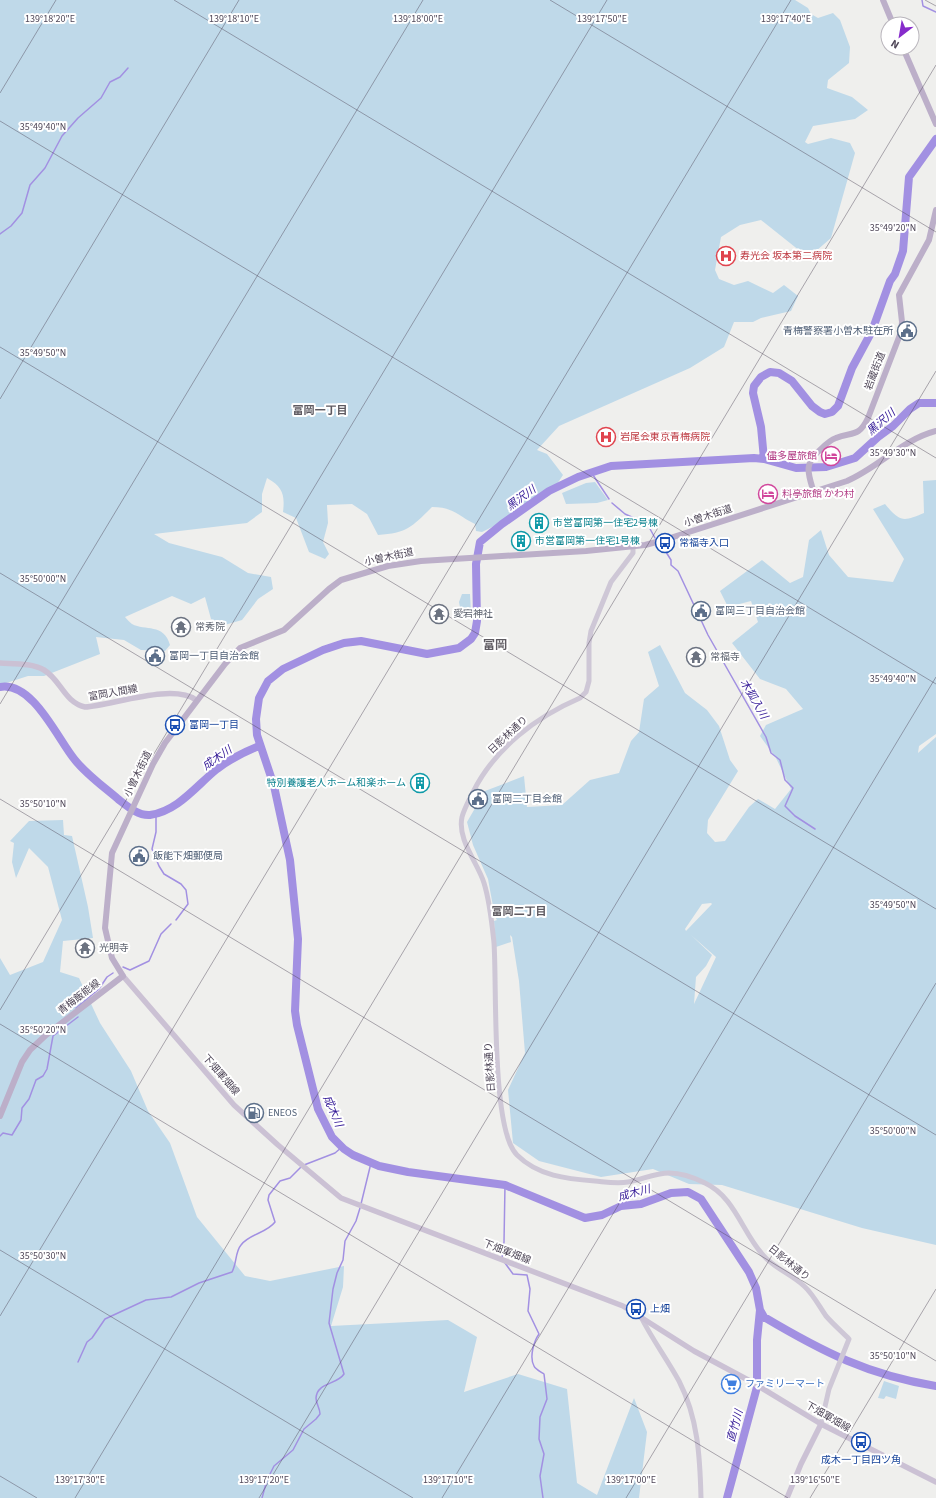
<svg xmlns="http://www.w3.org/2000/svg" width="936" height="1498" viewBox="0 0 936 1498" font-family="'Source Sans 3','Noto Sans JP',sans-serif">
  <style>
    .green { fill: #bfd9e9; fill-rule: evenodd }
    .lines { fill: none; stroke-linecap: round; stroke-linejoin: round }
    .stream { stroke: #a290e2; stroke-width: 1.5 }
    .river { stroke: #a290e2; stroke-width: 8 }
    .tertiary { stroke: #cec7d6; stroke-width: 5 }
    .secondary { stroke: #cbc1d4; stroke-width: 5.5 }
    .primary { stroke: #bcafc9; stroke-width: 6 }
    .ticks { fill: none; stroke: #4f4758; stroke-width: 1; stroke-opacity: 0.45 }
    .labels { text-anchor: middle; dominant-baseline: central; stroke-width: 4; stroke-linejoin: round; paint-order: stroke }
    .health-label { font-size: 10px; fill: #be3a42; stroke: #fff; text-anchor: start }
    .service-label { font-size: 10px; fill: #4e5e75; stroke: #fff; text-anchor: start }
    .street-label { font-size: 10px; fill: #4f4758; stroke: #fff }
    .hotel-label { font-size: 10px; fill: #b23c85; stroke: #fff; text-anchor: end }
    .culture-label { font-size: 10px; fill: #0d838f; stroke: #fff; text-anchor: start }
    .transit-label { font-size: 10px; fill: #164399; stroke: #fff; text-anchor: start }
    .worship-label { font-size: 10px; fill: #5b616d; stroke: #fff; text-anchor: start }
    .shop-label { font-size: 10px; fill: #366cbe; stroke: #fff; text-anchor: start }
    .neighbourhood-label { font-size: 11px; font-weight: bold; fill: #5e5a61; stroke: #fff }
    .water-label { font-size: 11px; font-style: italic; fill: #351b97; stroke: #fff }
    .quarter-label { font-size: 12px; font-weight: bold; fill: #5e5a61; stroke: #fff }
    .ticks-label { font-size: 10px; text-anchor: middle; fill: #4f4758; stroke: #fff; stroke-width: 4; stroke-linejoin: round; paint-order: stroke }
  </style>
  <rect width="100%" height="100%" fill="#efefed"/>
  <!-- green -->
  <path class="green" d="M0,0H795L808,8L811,14L818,18L833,13L840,20L850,47L849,63L828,80L827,88L852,97L868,110L855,119L813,126L805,142L808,144L831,138L850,143L855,153L831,238L816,251H800L761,220L740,225L721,237L715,270L719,279L734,285L748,281L773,293L784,285L798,296L791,311L761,318L753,322H734L724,347L690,368L559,426L537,450L547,454L563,475L555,487L500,523L482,532L476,531L475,524C458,516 454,507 432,507C412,527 407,533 378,535L367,514L352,504L327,505L328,523L323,542L329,554L325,559L309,552L296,518L283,512C285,495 283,487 267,478L262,494V512L247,523L154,534L169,543L222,557L248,573L271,577L273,589L258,599L242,620L221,626L211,619L205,597L191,604L172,596L125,617C127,619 129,622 132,624C145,631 164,623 170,645L165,651L141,650L124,640L96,637L100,654L44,676H28L0,685Z
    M936,480V734L919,746L918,753L936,737V1245L862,1228L722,1185L689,1184L653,1169L601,1177L539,1161L513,1143L508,1090L525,1053L519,981L512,937L510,935L511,942L496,947L494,921L497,920L495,917L488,879L473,845L467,822L485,791L524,776L527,807L562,805L590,780L619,773L631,741L639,732L644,699L659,686L648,652L660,645L685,693L707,710L719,726L730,760L738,771L708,820L707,833L715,842L725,841L749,807L758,799L775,809L791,789L776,758L760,736L766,725L803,709L786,689L760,679L732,643L758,622L751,601L728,607L720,591L762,560L790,583L803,577L809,540L821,530L829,555L848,577L893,582L904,559L873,509L885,504C900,522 903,522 924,513L923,481ZM711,903L712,904L686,931L685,929L702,904ZM691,935L716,957L694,1004L696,977L706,966L712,955Z
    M595,482L608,500L597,503L566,504L562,493L586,483Z
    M462,594H470L471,613H461L459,602Z
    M63,820L64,835L72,836L88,907L93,938L63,941L60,972L79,978L100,1023L131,1071L148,1111L170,1143L197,1217L245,1276L270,1281L344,1266L343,1287L331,1326L448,1320L477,1337L464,1392L518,1374L567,1389L577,1483L597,1495L634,1398L647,1432L639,1498H0V958L10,975L43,962L62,920L48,867L29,848L16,878L12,862L14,843L10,841L29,821Z
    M884,1381L899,1386L896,1399L886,1396L884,1399L878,1398Z"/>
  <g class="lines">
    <!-- stream -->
    <path class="stream" d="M922,0L923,6L936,12
      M0,234L11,226L22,213L30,185L45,168L62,136L78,118L101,98L110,82L120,77L128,68
      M591,472L609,499
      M612,503L625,514L645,523
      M649,527L655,538
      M661,544L671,560V565L678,571L708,635L766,737L771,753L780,760L785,780L793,788L785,806L795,816L815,829
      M156,814V832L152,849L159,866L164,874L181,884L186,890L188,904L176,920
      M123,967L130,970L149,961L161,934L171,924
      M76,1008L99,989L107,977L113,973
      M0,1136L3,1133L12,1135L21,1120L22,1108L29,1099L36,1080L43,1076L47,1069L53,1036L78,1017
      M304,1165L335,1153L342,1147
      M361,1204L371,1163
      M502,1258L504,1242L505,1185
      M505,1263L513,1274L527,1275L530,1289L528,1311L539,1334C534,1341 529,1357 534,1366C535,1369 541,1372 544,1374L547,1399L540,1417L539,1439L544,1454L540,1476L543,1498
      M78,1362L87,1342L92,1338L105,1319L146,1300L171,1297L199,1283L232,1272C237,1263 235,1252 241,1245C249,1234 267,1233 275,1222L268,1200L269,1195L280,1181L290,1178L301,1167
      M262,1498L267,1480L274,1466L293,1450L304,1429L316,1419L320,1414C320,1408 316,1404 316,1398C317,1382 337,1385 344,1374L329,1323L333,1289L337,1273L343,1260L345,1241L356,1221L360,1208"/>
    <!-- river -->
    <path class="river" d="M936,403H919L910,409L893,426L878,437L855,458L826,467L796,468L764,459L754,458L611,466L578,477L549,491L502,524L480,542L476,564L477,621L475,633L471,639L459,648L427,654L361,641L344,643L323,650L283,669L268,681L259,698L256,719L257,735L274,786L290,860L298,939L295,1011L297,1025L318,1109L332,1137L344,1149L353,1155L379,1166L408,1172L505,1185L585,1218L602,1215L621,1206L641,1204L671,1193L688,1192L701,1199L749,1272L756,1288L760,1310L764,1317C823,1352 868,1375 936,1386
      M764,459L761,427L753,393L754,386L761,377L770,372L779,373L792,381L812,406L820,412L825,414L832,412L838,406L852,368L872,331L890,281L895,274L903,251L909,177L936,139
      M0,687C33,681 58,740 75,760C87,775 104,787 118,799C127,806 138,816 150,815C178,811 196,786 217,769C230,759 244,752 259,746
      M727,1498L757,1387V1340L760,1310"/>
    <!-- tertiary -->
    <path class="tertiary" d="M633,547V553L611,582L591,631L589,643V681L586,692L580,698C536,717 495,748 473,792C469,800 464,809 462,817C457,840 478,863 484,883C490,902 492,924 494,943C497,985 491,1130 517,1155C538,1176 567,1179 595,1181C606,1182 617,1184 628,1182C641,1180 655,1173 669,1173C680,1173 695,1178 705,1183C735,1197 742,1232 763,1255C774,1268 791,1274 804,1286C813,1294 819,1306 826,1316C833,1324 841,1331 849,1339L829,1389L821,1424
      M641,1317C652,1339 667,1359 679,1381C698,1418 700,1457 701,1498"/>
    <!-- secondary -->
    <path class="secondary" d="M0,663C13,664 32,663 44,670C61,680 64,702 85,707C113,705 173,683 196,700
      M123,976L234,1105L278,1145L341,1198L623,1306L694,1351L750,1381L821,1424L936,1482
      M787,1498L801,1464L821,1424"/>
    <!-- primary -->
    <path class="primary" d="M883,0L893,24
      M903,48L936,124
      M814,493C808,473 803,464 821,449C825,445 830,440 836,438C851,431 858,439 868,418L901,332L902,322L899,295L929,240L936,210
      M0,1116L22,1062L30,1050L46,1035L123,976L112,958L105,928L112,853L153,764L165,743L225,664L240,648L284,630L329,589L341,580L388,566L421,561L586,551L645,545L664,540L847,481C879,467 902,440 936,431"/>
  </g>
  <!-- ticks -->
  <path class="ticks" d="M174,0L936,458M550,0L936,232M925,0L936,6M0,93L56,0M0,121L936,684M0,347L936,909M0,399L239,0M0,573L936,1135M0,704L423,0M0,799L936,1361M0,1010L607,0M0,1024L788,1498M0,1250L413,1498M0,1316L791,0M0,1476L37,1498M75,1498L936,65M259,1498L936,371M442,1498L936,677M626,1498L936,983M810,1498L936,1289"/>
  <!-- icons -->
  <defs>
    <g id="hospital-ring" transform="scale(1)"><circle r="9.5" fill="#fff" stroke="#e0444e" stroke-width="1.5"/><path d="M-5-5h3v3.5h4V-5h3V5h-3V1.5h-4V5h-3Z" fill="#e0444e"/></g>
    <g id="civic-ring" transform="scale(1)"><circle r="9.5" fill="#fff" stroke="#5c6f8a" stroke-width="1.5"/><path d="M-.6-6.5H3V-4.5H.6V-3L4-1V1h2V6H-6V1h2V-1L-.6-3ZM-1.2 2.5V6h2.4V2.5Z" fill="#5c6f8a"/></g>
    <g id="hotel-ring" transform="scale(1)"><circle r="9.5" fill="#fff" stroke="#d1479c" stroke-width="1.5"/><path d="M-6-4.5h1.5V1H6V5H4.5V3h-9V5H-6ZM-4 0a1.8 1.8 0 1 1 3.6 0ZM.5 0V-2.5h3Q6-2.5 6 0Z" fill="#d1479c"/></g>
    <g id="building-ring" transform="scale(1)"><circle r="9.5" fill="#fff" stroke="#0f9aa8" stroke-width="1.5"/><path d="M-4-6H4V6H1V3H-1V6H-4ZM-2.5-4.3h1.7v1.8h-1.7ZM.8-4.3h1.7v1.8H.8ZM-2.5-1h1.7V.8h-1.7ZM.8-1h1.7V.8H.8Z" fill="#0f9aa8"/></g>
    <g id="bus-ring" transform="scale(1)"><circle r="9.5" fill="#fff" stroke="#1a4fb4" stroke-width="1.5"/><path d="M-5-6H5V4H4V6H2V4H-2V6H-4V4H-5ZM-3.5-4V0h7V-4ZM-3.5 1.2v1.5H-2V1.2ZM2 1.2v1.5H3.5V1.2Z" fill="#1a4fb4"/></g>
    <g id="temple-ring" transform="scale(1)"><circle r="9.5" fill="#fff" stroke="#6b7280" stroke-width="1.5"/><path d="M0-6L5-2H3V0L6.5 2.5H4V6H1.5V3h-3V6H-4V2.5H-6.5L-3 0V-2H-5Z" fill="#6b7280"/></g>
    <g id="fuel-ring" transform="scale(1)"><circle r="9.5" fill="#fff" stroke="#5c6f8a" stroke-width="1.5"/><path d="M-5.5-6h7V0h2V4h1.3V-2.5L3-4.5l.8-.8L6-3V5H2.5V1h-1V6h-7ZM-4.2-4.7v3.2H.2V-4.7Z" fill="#5c6f8a"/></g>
    <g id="supermarket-ring" transform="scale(1)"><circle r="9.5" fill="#fff" stroke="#3f7fe0" stroke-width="1.5"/><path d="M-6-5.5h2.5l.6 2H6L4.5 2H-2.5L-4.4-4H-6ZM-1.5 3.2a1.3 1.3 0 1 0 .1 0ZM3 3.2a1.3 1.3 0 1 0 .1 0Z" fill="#3f7fe0"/></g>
  </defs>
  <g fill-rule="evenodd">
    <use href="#hospital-ring" x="726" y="256"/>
    <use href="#civic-ring" x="907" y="331"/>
    <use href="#hospital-ring" x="606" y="437"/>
    <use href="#hotel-ring" x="831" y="456"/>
    <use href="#hotel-ring" x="768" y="494"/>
    <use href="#building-ring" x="539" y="523"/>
    <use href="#building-ring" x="521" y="541"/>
    <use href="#bus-ring" x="665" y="543"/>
    <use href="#civic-ring" x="701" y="611"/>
    <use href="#temple-ring" x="439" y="614"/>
    <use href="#temple-ring" x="181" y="627"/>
    <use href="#civic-ring" x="155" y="656"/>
    <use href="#temple-ring" x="696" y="657"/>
    <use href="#bus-ring" x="175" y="725"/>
    <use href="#building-ring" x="420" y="783"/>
    <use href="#civic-ring" x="478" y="799"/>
    <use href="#civic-ring" x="139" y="856"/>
    <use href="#temple-ring" x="85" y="948"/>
    <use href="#fuel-ring" x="254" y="1113"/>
    <use href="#bus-ring" x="636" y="1309"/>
    <use href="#supermarket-ring" x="731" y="1384"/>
    <use href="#bus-ring" x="861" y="1442"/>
  </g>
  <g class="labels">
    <!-- health labels -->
    <g class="health-label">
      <text x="740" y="256">寿光会 坂本第二病院</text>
      <text x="620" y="437">岩尾会東京青梅病院</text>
    </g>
    <!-- service labels -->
    <g class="service-label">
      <text x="893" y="331" text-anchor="end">青梅警察署小曽木駐在所</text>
      <text x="715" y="611">富岡三丁目自治会館</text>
      <text x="169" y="656">富岡一丁目自治会館</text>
      <text x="492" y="799">富岡二丁目会館</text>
      <text x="153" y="856">飯能下畑郵便局</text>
      <text x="268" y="1113">ENEOS</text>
    </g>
    <!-- street labels -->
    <g class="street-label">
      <text transform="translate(875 371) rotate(-69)">岩蔵街道</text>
      <text transform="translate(708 516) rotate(-18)">小曽木街道</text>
      <text transform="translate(389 557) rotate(-12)">小曽木街道</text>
      <text transform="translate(113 693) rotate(-10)">富岡入間線</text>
      <text transform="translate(508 735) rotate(-43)">日影林通り</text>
      <text transform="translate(138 774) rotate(-64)">小曽木街道</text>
      <text transform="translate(79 997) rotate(-38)">青梅飯能線</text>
      <text transform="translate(490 1067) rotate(-94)">日影林通り</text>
      <text transform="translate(221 1075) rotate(49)">下畑軍畑線</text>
      <text transform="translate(507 1252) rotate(21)">下畑軍畑線</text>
      <text transform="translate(789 1263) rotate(39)">日影林通り</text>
      <text transform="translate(828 1417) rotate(30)">下畑軍畑線</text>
    </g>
    <!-- hotel labels -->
    <g class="hotel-label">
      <text x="817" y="456">儘多屋旅館</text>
      <text x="782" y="494" text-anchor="start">料亭旅館 かわ村</text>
    </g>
    <!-- culture labels -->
    <g class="culture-label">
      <text x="553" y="523">市営富岡第一住宅2号棟</text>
      <text x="535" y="541">市営富岡第一住宅1号棟</text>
      <text x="406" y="783" text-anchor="end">特別養護老人ホーム和楽ホーム</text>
    </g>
    <!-- transit labels -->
    <g class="transit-label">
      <text x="679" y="543">常福寺入口</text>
      <text x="189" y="725">富岡一丁目</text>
      <text x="650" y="1309">上畑</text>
      <text x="861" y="1460" text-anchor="middle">成木一丁目四ツ角</text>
    </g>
    <!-- worship labels -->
    <g class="worship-label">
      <text x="453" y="614">愛宕神社</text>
      <text x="195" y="627">常秀院</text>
      <text x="710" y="657">常福寺</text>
      <text x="99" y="948">光明寺</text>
    </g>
    <!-- shop labels -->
    <g class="shop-label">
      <text x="745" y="1384">ファミリーマート</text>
    </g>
    <!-- neighbourhood labels -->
    <g class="neighbourhood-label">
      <text x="320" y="410">富岡一丁目</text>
      <text x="519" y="911">富岡二丁目</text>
    </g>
    <!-- water labels -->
    <g class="water-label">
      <text transform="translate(881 422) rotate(-41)">黒沢川</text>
      <text transform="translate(521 498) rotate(-36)">黒沢川</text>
      <text transform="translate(754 699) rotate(60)">木狐入川</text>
      <text transform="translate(217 758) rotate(-35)">成木川</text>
      <text transform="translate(333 1111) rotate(67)">成木川</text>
      <text transform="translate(634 1193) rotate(-15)">成木川</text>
      <text transform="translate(735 1426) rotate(-75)">直竹川</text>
    </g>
    <!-- quarter labels -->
    <g class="quarter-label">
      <text x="495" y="645">富岡</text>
    </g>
  </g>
  <g class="ticks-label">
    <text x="50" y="22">139°18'20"E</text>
    <text x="234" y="22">139°18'10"E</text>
    <text x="418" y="22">139°18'00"E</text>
    <text x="602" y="22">139°17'50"E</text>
    <text x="786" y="22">139°17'40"E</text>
    <text x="43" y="130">35°49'40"N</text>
    <text x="893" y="231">35°49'20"N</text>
    <text x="43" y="356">35°49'50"N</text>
    <text x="893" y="456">35°49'30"N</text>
    <text x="43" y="582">35°50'00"N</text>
    <text x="893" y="682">35°49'40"N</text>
    <text x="43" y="807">35°50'10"N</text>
    <text x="893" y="908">35°49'50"N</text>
    <text x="43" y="1033">35°50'20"N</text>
    <text x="893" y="1134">35°50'00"N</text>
    <text x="43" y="1259">35°50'30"N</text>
    <text x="893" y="1359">35°50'10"N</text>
    <text x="80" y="1483">139°17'30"E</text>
    <text x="264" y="1483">139°17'20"E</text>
    <text x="448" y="1483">139°17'10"E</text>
    <text x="631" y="1483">139°17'00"E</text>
    <text x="815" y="1483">139°16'50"E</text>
  </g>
  <!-- north arrow -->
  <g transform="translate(900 36) rotate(211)"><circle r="19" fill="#ffffff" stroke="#b9b5bc"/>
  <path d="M0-3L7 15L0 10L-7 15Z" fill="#862bcb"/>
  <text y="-6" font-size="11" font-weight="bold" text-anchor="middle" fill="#4f4758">N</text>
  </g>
</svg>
